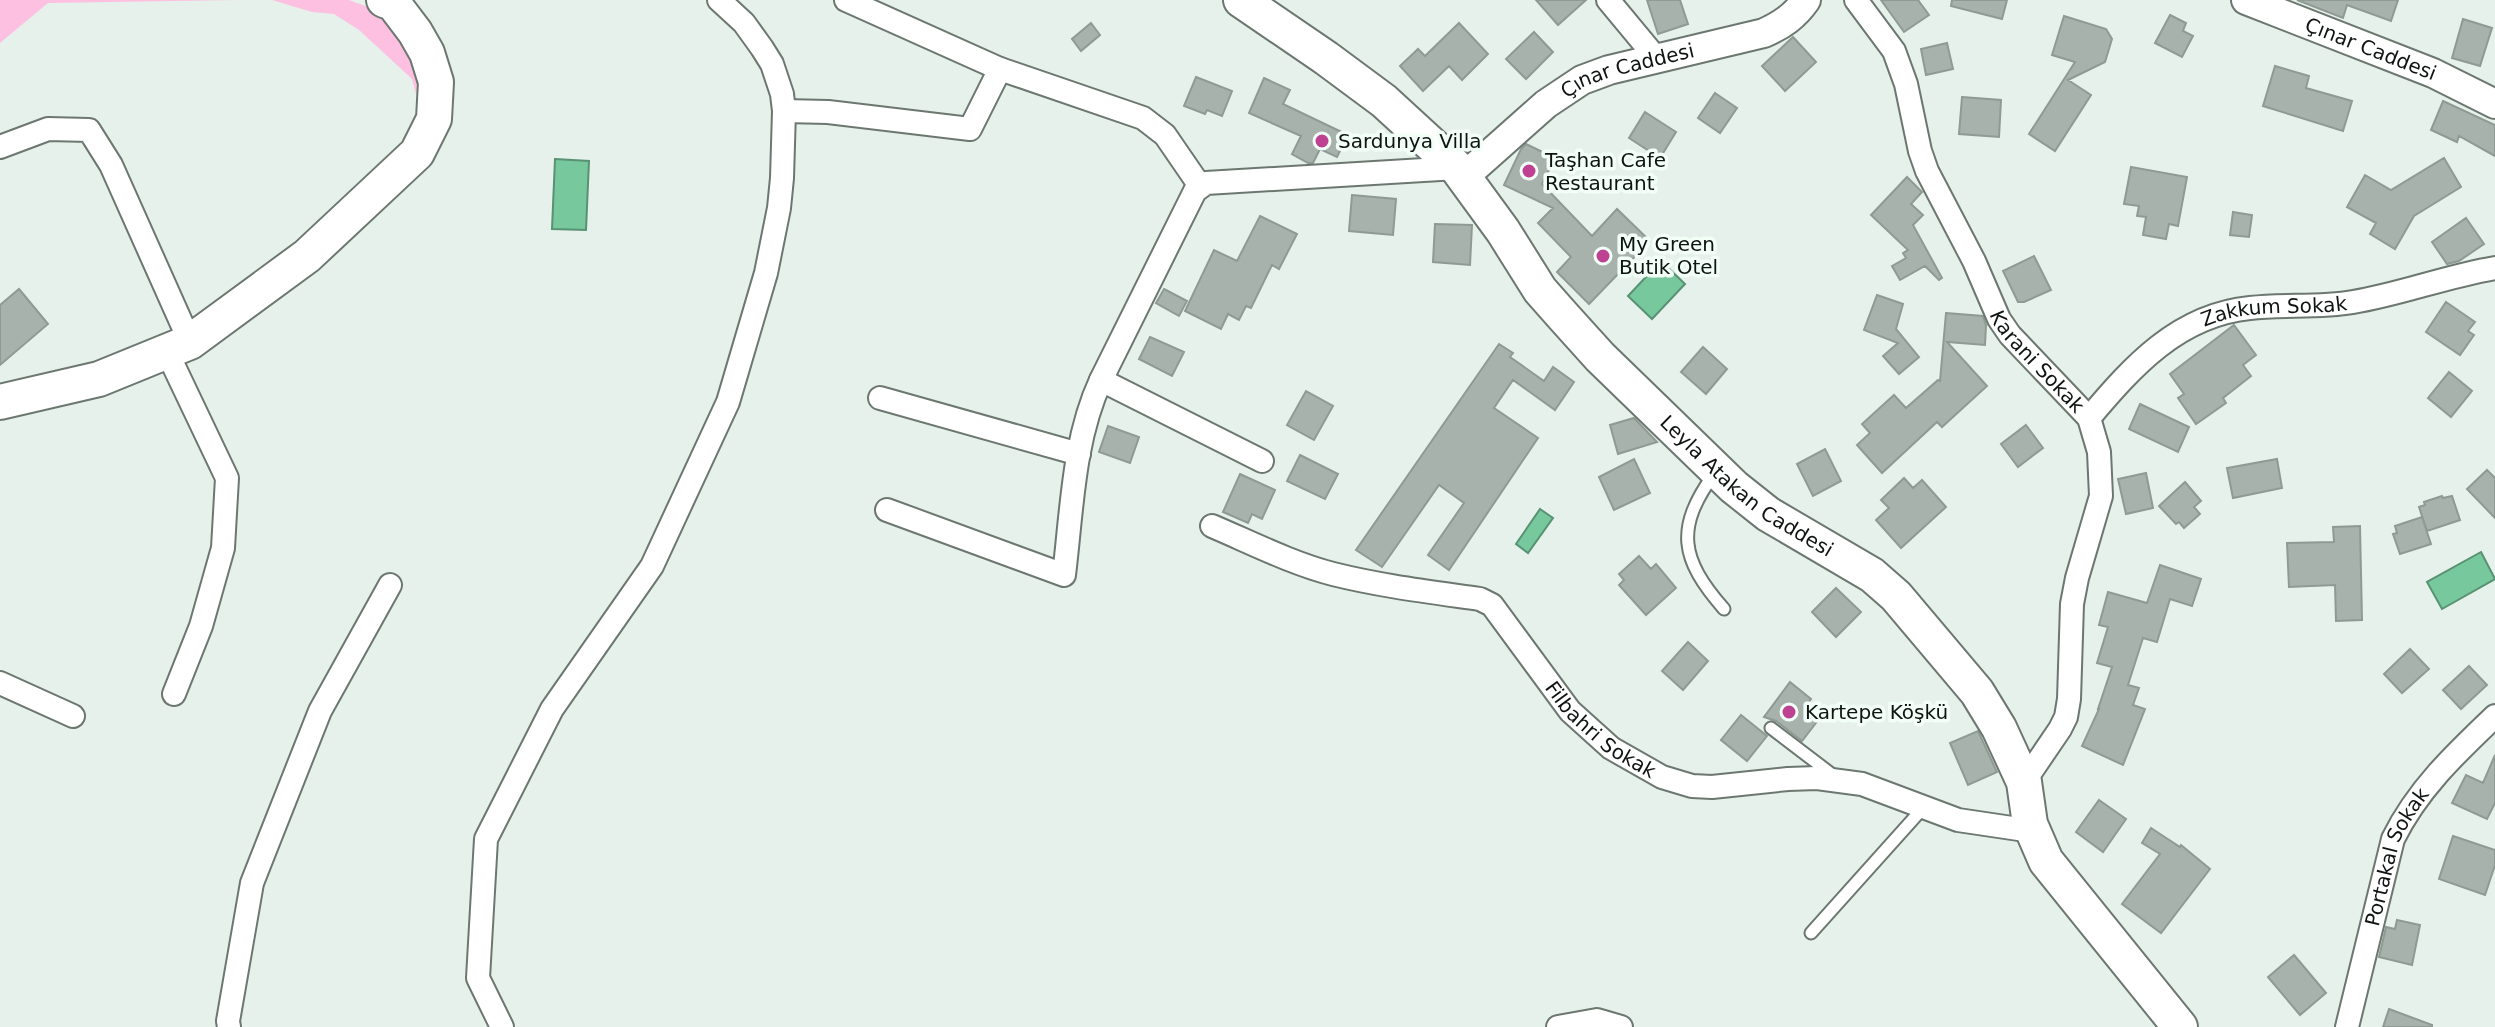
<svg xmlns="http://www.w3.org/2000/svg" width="2495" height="1027" viewBox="0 0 2495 1027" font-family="'DejaVu Sans',sans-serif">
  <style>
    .green { fill: #fec0e1 }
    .water { fill: #77c89d; stroke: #589273; stroke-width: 2 }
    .building { fill: #a6b2ab; stroke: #8e9a93; stroke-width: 2 }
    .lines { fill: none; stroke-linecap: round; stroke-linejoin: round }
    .service-casing { stroke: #6c7770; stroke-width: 15 }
    .minor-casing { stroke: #6c7770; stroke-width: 26 }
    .tertiary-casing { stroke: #6c7770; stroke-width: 32 }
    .primary-casing { stroke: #6c7770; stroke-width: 38 }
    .service { stroke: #fff; stroke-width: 11 }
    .minor { stroke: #fff; stroke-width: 22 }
    .tertiary { stroke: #fff; stroke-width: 28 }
    .primary { stroke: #fff; stroke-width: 34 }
    .poi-dot { fill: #be4291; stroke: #f2fff7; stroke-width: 3 }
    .labels { text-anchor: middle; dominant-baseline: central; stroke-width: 7; stroke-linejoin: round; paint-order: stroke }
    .street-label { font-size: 20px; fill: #0f1311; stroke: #f2fff7 }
    .poi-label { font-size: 20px; fill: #0f1311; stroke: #f2fff7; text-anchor: start }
  </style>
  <rect width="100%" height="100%" fill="#e5f1ea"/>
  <!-- green -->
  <path class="green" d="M0,0H237L48,3L0,43Z
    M272,0H349L368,7L407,35L427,94H416L412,79L359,30L334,14L312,12Z"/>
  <!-- water -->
  <path class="water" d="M555,159L589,161L586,230L552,229Z
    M1661,261L1685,284L1652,319L1628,296Z
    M1540,509L1553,518L1528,553L1516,544Z
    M2481,552L2495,579L2442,609L2427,582Z"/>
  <!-- building -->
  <path class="building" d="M1536,0H1586L1558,25Z
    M1647,0H1680L1688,24L1658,34Z
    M1881,0H1918L1929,15L1904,32Z
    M1952,0H2007L2002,19L1951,6Z
    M2297,0H2398L2391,21L2347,5L2343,18Z
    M2170,15L2186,23L2183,31L2193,36L2182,57L2155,43Z
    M2064,16L2106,29L2112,39L2105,62L2068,80L2091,95L2055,151L2029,134L2075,62L2052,55Z
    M2463,19L2492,28L2480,66L2452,58Z
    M1091,23L1100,35L1081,51L1072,39Z
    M1459,23L1488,54L1462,80L1449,66L1423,91L1400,66L1418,49L1425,56Z
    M1534,32L1553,52L1526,79L1506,59Z
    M1793,37L1816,62L1785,91L1762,66Z
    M1947,43L1953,69L1926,75L1921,49Z
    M2275,66L2309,76L2306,88L2352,101L2343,131L2263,106Z
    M1196,77L1232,91L1222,116L1207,110L1205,114L1184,106Z
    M1264,78L1290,90L1283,104L1348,135L1337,157L1320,149L1313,163H1308L1292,154L1301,136L1249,113Z
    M1715,93L1737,108L1720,133L1698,118Z
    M1962,97L2001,100L1999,137L1959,134Z
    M2443,101L2495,125V156L2459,136L2457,142L2431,130Z
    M1645,112L1676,132L1660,158L1629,138Z
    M1526,144L1555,158L1542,184L1592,236L1617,209L1650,241L1589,304L1557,272L1571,257L1538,223L1553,208L1504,185L1521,149Z
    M2444,158L2461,187L2414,216L2395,249L2370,234L2376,223L2347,207L2365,175L2391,190Z
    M2131,167L2187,177L2178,226L2169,224L2166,239L2143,235L2146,217L2137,216L2139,206L2124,204Z
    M1907,177L1922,192L1911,204L1923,215L1913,225L1942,278L1939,280L1925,266L1900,280L1892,266L1906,258L1903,253L1908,250L1871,215Z
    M1352,195L1396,199L1393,235L1349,231Z
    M2233,212L2252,215L2249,237L2230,235Z
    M1260,216L1297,234L1279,269L1272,265L1251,308L1246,306L1239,320L1228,314L1221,329L1185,311L1214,250L1237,261Z
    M2466,218L2484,244L2459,261L2447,264L2432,242Z
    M1435,224L1472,225L1470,265L1433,262Z
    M2034,256L2051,290L2024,302H2018L2003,271Z
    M19,289L48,324L0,365V305Z
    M1164,289L1187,301L1179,316L1156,303Z
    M1877,295L1903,304L1896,329L1919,357L1899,374L1883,356L1898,343L1864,330Z
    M2446,302L2475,322L2468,331L2474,335L2460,355L2426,332Z
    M1946,313L1983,316L1986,325L1985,345L1947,342L1987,386L1942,427L1937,422L1882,473L1857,445L1870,433L1862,424L1894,395L1906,408L1938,380L1940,381Z
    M2234,325L2256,355L2243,365L2251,376L2223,398L2226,403L2196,424L2178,398L2184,394L2170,374Z
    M1150,337L1184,352L1172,376L1139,359Z
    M1499,344L1513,353L1510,357L1544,381L1553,367L1574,382L1555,410L1513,380L1494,408L1538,438L1449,570L1428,555L1464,503L1439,485L1382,567L1356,550Z
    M1703,347L1727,369L1706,394L1681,372Z
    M2449,372L2472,391L2451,417L2428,398Z
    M1306,391L1333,406L1314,440L1287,425Z
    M2140,404L2189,427L2178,452L2129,429Z
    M1634,418L1657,442L1618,454L1610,425Z
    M2026,425L2043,448L2018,467L2001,444Z
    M1108,426L1139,437L1130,463L1099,452Z
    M1825,449L1841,481L1813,496L1797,464Z
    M1300,455L1338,474L1325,499L1287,481Z
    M1634,459L1650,493L1614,510L1599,477Z
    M2277,459L2282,488L2233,498L2227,468Z
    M2487,470L2495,478V518L2467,489Z
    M2146,473L2153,508L2126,514L2118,479Z
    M1240,474L1275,490L1262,519L1252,514L1248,523L1223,512Z
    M1904,478L1913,488L1922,480L1946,507L1901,548L1876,520L1889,508L1881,500Z
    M2185,482L2201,501L2194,507L2200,514L2184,528L2179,522L2176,524L2159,506Z
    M2442,496L2443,498L2452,496L2460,520L2427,531L2419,507L2425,505L2424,502Z
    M2422,517L2431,544L2400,554L2393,534L2397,533L2395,526Z
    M2360,526L2362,620L2336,621L2335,585L2289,587L2287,543L2334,542L2333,527Z
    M1639,556L1651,569L1656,564L1676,588L1646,615L1619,585L1624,580L1619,574Z
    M2160,565L2201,579L2192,606L2170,599L2157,642L2143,638L2128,685L2139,688L2133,705L2145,709L2123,765L2082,746L2099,709H2098L2112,667L2097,663L2108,627L2099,625L2108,592L2147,603Z
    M1836,588L1861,612L1836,637L1812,612Z
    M1688,642L1708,661L1683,690L1662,671Z
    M2410,649L2429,669L2402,693L2384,674Z
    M2469,666L2487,685L2461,709L2443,690Z
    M1790,682L1811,699L1805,708L1819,719L1802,741L1776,721L1764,717Z
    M1741,715L1767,736L1747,761L1721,740Z
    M1978,731L1997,772L1968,785L1950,743Z
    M2495,755V803L2487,819L2452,803L2466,775L2483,783Z
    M2099,800L2126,819L2103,852L2076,832Z
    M2151,828L2180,847L2181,845L2210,869L2161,933L2122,904L2160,854L2142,843Z
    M2453,836L2495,850V865L2485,895L2439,879Z
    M2397,920L2420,925L2412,965L2379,957L2386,927L2395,929Z
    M2294,955L2326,993L2300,1015L2268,977Z
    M2389,1009L2432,1025V1027H2383Z"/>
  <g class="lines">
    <!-- service casing -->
    <g class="service-casing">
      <path id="service" d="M1714,474C1675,528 1680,559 1724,609
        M1771,728L1834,776
        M1811,933L1924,807"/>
    </g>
    <!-- minor casing -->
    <g class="minor-casing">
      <g id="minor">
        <path d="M846,0L1000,69"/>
        <path d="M1608,0L1657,59"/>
        <path id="s1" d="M1856,0L1894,51L1906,84L1920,151L1927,171L1974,261L1999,319L2010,335L2089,418L2099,452L2101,496L2077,578L2072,604L2069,699L2066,717L2060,729L2024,782"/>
        <path d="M784,111L828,112L970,129L1000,69L1143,118L1165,135L1200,186"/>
        <path d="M0,147L48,129L89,130L111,165L190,342"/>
        <path d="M167,352L227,478L223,548L201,626L174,694"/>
        <path d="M1101,380L1262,461"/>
        <path d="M880,398L1079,454"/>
        <path id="s2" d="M2089,418C2132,367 2178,315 2250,308C2284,304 2319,308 2353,302C2401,294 2447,276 2495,268"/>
        <path d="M887,510L1064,575C1072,510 1073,440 1101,380L1195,191L1206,183L1457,168"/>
        <path id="s3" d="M1212,526C1252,543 1291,563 1333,574C1381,586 1431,592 1480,599L1492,605L1570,711L1611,748L1662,777L1692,786L1712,787L1788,779L1817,778L1862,784L1958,820L2032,831"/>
        <path d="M0,683L73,716"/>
        <path d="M229,1027L228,1021L252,883L320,711L390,585"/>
        <path d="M502,1027L478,978L486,839L552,709L652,566L728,402L766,273L779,208L782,178L784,111L782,94L772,64L762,48L744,23L719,0"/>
        <path d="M1558,1027L1597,1020L1621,1027"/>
        <path id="s4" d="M2347,1027L2393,839C2417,790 2455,754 2495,716"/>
      </g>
    </g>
    <!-- tertiary casing -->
    <g class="tertiary-casing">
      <g id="tertiary">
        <path id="s5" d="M2246,0L2433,73L2495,104"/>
        <path id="s6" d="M1465,176L1546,104L1582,80L1609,70L1764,33C1782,25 1795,16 1806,0"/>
      </g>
    </g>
    <!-- primary casing -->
    <g class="primary-casing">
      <g id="primary">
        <path id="s7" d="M1241,0L1326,58L1384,101L1457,168L1503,231L1540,290L1563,316L1600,357L1734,487L1768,514L1872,575L1896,596L1977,692L1999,728L2024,782L2030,824L2046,861L2180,1027"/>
        <path d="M0,402L99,379L190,342L307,256L417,153L434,119L436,82L427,53L415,32L393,3L384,0"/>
      </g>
    </g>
    <!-- service -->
    <use href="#service" class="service"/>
    <!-- minor -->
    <use href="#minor" class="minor"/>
    <!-- tertiary -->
    <use href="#tertiary" class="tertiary"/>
    <!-- primary -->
    <use href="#primary" class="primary"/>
  </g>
  <!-- markers -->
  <g class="poi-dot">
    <circle cx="1322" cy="141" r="8"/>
    <circle cx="1529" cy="171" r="8"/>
    <circle cx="1603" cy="256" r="8"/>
    <circle cx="1789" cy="712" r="8"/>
  </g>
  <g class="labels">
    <!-- street labels -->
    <g class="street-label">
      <text stroke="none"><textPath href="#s5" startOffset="134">Çınar Caddesi</textPath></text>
      <text stroke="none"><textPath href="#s6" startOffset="198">Çınar Caddesi</textPath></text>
      <text stroke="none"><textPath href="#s2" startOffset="224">Zakkum Sokak</textPath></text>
      <text stroke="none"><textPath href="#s1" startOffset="410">Karani Sokak</textPath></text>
      <text stroke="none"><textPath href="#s7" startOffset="708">Leyla Atakan Caddesi</textPath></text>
      <text stroke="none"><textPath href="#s3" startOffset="460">Filbahri Sokak</textPath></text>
      <text stroke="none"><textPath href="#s4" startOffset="178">Portakal Sokak</textPath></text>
    </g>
    <!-- poi labels -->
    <g class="poi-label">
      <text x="1338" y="141">Sardunya Villa</text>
      <text x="1545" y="160">Taşhan Cafe<tspan x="1545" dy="23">Restaurant</tspan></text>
      <text x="1619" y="244">My Green<tspan x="1619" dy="23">Butik Otel</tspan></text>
      <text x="1805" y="712">Kartepe Köşkü</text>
    </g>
  </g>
</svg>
